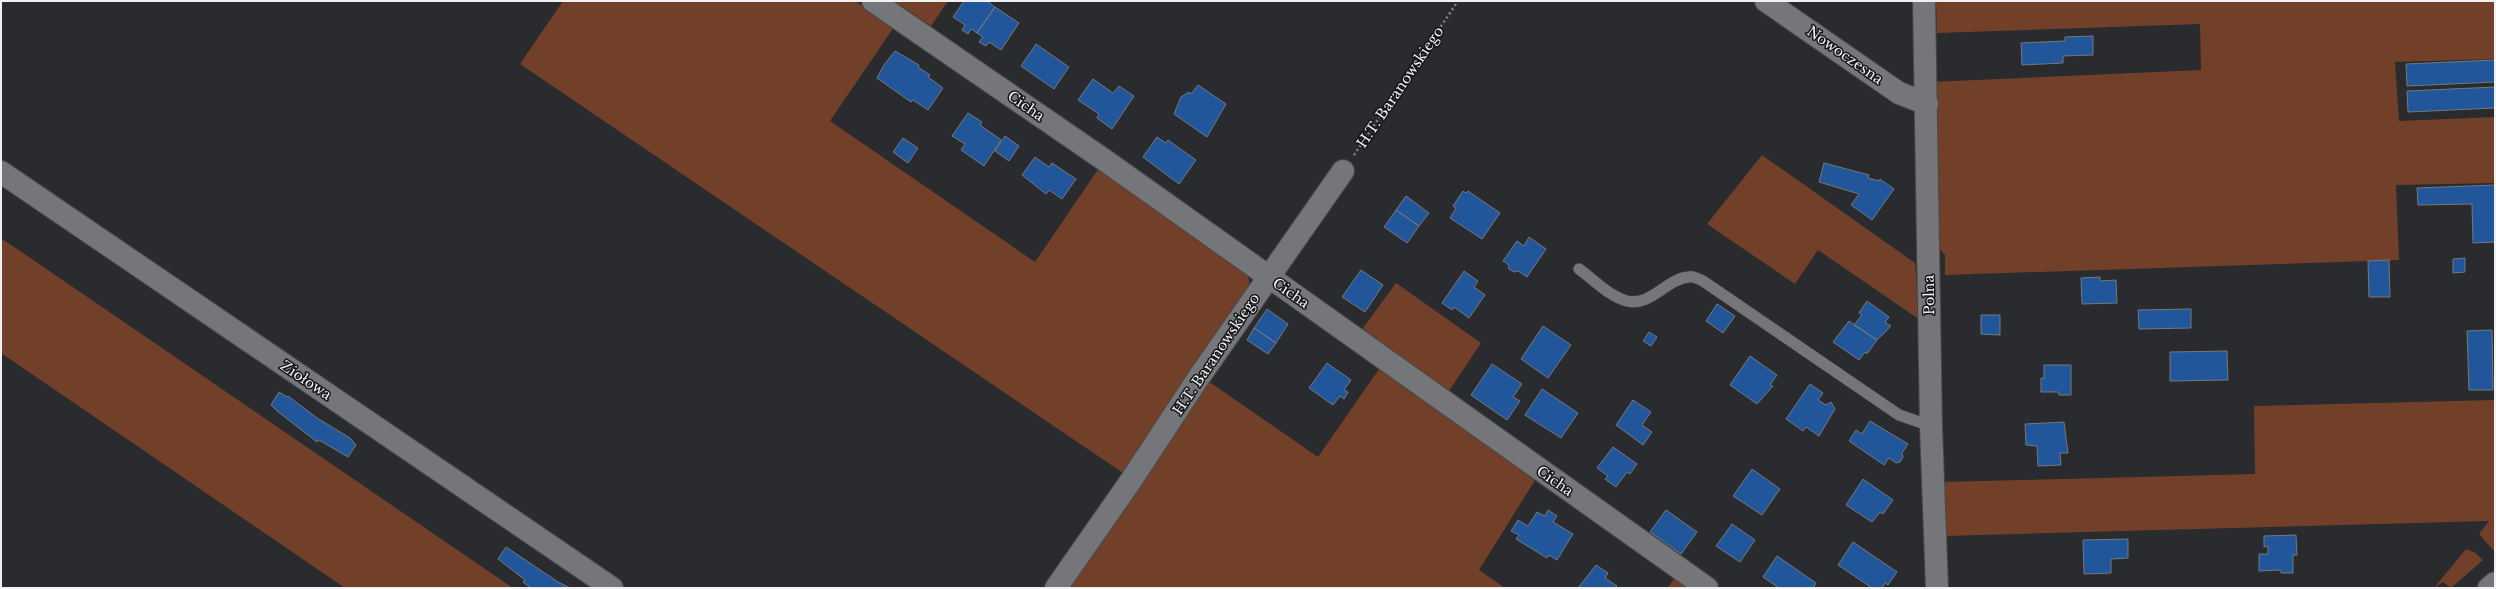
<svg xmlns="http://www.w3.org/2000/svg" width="2496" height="589" viewBox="0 0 2496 589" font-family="'Libre Baskerville',serif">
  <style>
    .green { fill: #724029 }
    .building { fill: #21579a; stroke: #76787c }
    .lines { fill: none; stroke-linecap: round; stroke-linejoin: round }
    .service-casing { stroke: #47494c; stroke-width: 12 }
    .minor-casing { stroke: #47494c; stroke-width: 24 }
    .secondary-casing { stroke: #47494c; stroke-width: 24 }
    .path { stroke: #838587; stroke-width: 2.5; stroke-dasharray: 2 3; stroke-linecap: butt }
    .service { stroke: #74767a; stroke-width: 11 }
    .minor { stroke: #74767a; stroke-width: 22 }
    .secondary { stroke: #74767a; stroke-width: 22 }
    .labels { text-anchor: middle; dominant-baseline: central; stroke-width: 3; stroke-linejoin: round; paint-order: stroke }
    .street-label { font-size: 14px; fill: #eff1f3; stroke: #131415 }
  </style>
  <rect width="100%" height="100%" fill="#292b2e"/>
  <!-- green -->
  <path class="green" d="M563,1H855L894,27L830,121L1035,262L1099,168L1247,270L1250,286L1126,475L520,64Z
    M894,1H948L931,26Z
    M1936,1H2495V59L2395,62L2399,121L2495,117V183L2396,185L2399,260L1945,275V255L1938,247V134L1932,133L1930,82L2201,70L2200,24L1937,33Z
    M1762,155L1915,263L1920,320L1818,250L1795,284L1707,224Z
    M1,238L513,588H345L1,353Z
    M1396,283L1481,343L1447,394L1357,336Z
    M1379,369L1535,480L1479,570L1505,588H1063L1208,381L1318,457Z
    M2495,400L2494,551L2479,534L2489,521L1945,536L1942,482L2255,474L2254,406Z
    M2466,549L2474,552L2483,560L2451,588L2443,582L2434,588Z
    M1675,577L1690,588H1668Z"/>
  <!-- building -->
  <path class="building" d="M964,1H987L995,7L977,33L971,29L968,34L962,30L965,25L953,17Z
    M995,7L1019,23L1001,50L989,42L986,46L979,42L983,37L977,33Z
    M2093,36V55L2063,56V63L2022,65L2021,43L2065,41V37Z
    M1036,44L1069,67L1054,89L1021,66Z
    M895,51L919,65L918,67L930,75L928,77L943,88L928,110L913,100L911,102L877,78L884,65Z
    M2495,60V82L2407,86L2406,64Z
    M1093,79L1113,93L1119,86L1134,96L1112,129L1097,118L1099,114L1078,100Z
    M1198,85L1226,104L1207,137L1174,114L1181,97L1189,92L1191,94Z
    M2495,87V108L2408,112L2407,91Z
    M968,113L982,122L980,125L1001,140L984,166L961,150L965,144L952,136Z
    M1005,136L1019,146L1009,161L995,151Z
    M1157,137L1166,143L1168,140L1196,160L1179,184L1143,157Z
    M903,138L918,148L908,163L893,152Z
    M1035,157L1049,167L1052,163L1076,179L1062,199L1049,190L1046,194L1022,175Z
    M1824,163L1869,175L1868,178L1879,181L1880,179L1894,189L1872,220L1851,205L1859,194L1819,182Z
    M2495,185V242L2473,243L2472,204L2418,205L2417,188Z
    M1463,191L1466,193L1468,191L1500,213L1482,239L1450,218L1456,208L1453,206Z
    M1406,196L1429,213L1419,226L1396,210Z
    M1396,210L1419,226L1407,243L1384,227Z
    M1529,237L1546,249L1527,277L1518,271L1514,272L1509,269L1508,264L1503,261L1517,241L1524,246Z
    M2465,258V272L2453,273V259Z
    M2389,260L2390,297H2369L2368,261Z
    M1361,270L1383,285L1365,312L1342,297Z
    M1464,271L1478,281L1474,287L1485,295L1469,318L1454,307L1452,310L1442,303Z
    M2100,277V281L2116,280L2117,303L2082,304L2081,278Z
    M1867,301L1889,317L1885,322L1891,326L1877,340L1854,325L1862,315L1859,313Z
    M1717,304L1735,316L1723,333L1706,321Z
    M1267,309L1288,324L1276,343L1254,328Z
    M2191,309V328L2139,329L2138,310Z
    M1981,315H2000V335L1981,334Z
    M1849,321L1877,340L1867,354L1865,352L1859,360L1833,342Z
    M1543,326L1571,345L1548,378L1521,359Z
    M1254,328L1276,343L1268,354L1247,340Z
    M2492,330L2493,390H2469L2467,331Z
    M1649,332L1657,337L1651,346L1643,341Z
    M2227,351L2228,380L2170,381V352Z
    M1750,356L1777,375L1770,385L1773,386L1757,404L1730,385Z
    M1327,363L1351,380L1344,390L1348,392L1344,399L1340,396L1333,405L1309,388Z
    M1492,364L1522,384L1513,397L1520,401L1507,420L1471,395Z
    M2044,365H2071V395H2059L2058,392H2041V378H2044Z
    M1810,384L1823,393L1818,400L1826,405L1831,402L1835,409L1819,436L1806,427L1803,431L1786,419Z
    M1542,389L1578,413L1561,438L1525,415Z
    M279,392L287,397L288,396L317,418L350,438L356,445L348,457L319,440L317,442L277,411L271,405Z
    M1633,400L1651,412L1642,425L1652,432L1643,445L1616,425Z
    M1870,421L1908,444L1902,453L1903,457L1900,462L1896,463L1889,458L1884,465L1849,441L1856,430L1862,434Z
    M2064,422L2068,453H2060L2061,465L2038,466L2037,446L2026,445L2025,424Z
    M1613,447L1637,464L1630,474L1627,472L1616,487L1605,479L1608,476L1597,468Z
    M1752,469L1780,489L1762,515L1733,496Z
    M1863,479L1893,500L1883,514L1880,512L1872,522L1846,505Z
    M1548,510L1557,516L1553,522L1573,534L1557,560L1549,555L1547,558L1516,539L1519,535L1511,531L1518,520L1528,526L1537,512L1545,516Z
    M1666,510L1697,532L1681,554L1650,532Z
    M1732,524L1755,540L1740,562L1716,546Z
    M2296,535L2297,555H2293V573H2281V570L2259,571V554H2268V546L2264,547V536Z
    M2128,539V558L2111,559V573L2084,574L2083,540Z
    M1853,542L1897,572L1888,585L1885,583L1882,588H1872L1838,565Z
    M506,547L558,582L570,588H531L523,582L525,580L498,559Z
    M1777,556L1816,583L1813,588H1779L1763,577Z
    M1596,565L1608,573L1605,578L1617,586L1615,588H1578Z"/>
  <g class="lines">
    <!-- service casing -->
    <g class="service-casing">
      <path id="service" d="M1579,269C1593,279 1610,297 1627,301C1651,307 1667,278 1689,277C1693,276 1699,279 1703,281L1899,415L1931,426"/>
    </g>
    <!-- minor casing -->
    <g class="minor-casing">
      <path id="minor" d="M873,1L1103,159L1707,588
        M1766,1L1899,93L1927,104
        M1924,1L1931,426L1937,588
        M1,172L612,588
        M1056,588L1130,482L1199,377L1343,171"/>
    </g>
    <!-- secondary casing -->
    <g class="secondary-casing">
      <path id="secondary" d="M2489,588L2495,583"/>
    </g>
    <!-- path -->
    <path class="path" d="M1354,155L1458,1"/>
    <!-- service -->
    <use href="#service" class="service"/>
    <!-- minor -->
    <use href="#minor" class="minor"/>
    <!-- secondary -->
    <use href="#secondary" class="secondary"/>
  </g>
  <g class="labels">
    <!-- street labels -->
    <g class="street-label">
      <text transform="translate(1845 55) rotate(35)">Nowoczesna</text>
      <text transform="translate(1400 87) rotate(-56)">H.T. Baranowskiego</text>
      <text transform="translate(1026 106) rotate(35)">Cicha</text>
      <text transform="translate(1291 293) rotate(35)">Cicha</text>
      <text transform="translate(1929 295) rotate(-91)">Polna</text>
      <text transform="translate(1216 354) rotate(-56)">H.T. Baranowskiego</text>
      <text transform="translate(306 380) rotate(34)">Ziołowa</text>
      <text transform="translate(1555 481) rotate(35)">Cicha</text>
    </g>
  </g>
  <!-- border -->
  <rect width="2496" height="589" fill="none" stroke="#eff1f3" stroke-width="4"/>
</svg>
